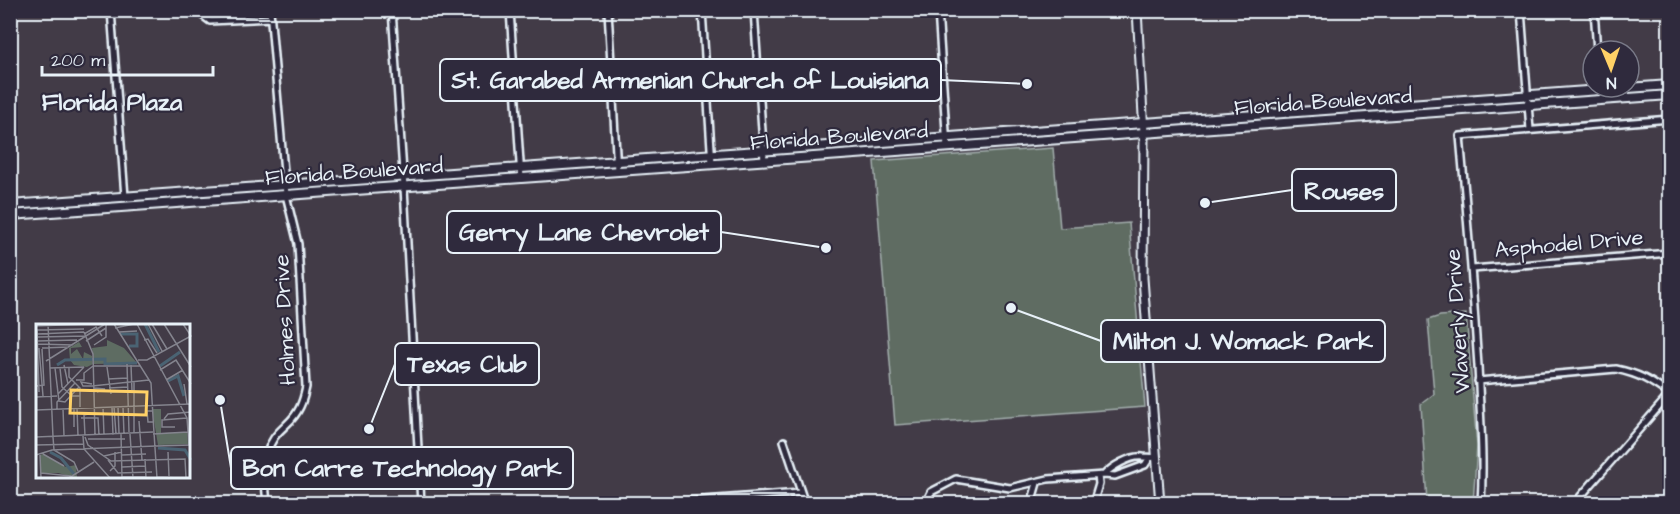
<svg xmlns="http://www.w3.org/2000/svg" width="1680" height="514" viewBox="0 0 1680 514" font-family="'Architects Daughter',sans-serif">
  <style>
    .green { fill: #5e6c62; stroke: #a3aead; stroke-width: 1.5 }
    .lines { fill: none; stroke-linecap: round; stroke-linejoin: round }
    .street-casing { stroke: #e8f1f8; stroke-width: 10 }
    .secondary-casing { stroke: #e8f1f8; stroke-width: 11 }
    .primary-casing { stroke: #e8f1f8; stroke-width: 12 }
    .street { stroke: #2f2a3d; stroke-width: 5 }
    .secondary { stroke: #2f2a3d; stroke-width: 7 }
    .primary { stroke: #2f2a3d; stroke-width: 8 }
    .labels { text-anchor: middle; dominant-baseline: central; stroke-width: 4.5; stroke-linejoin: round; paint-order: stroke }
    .street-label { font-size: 22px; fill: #e8f1f8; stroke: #2f2a3d }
    .neighbourhood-label { font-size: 24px; font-weight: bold; fill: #e8f1f8; stroke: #2f2a3d }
    .inset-river { fill: none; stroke: #4a6373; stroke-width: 3 }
    .inset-road { fill: none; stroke: #84848e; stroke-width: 1.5 }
    .view { fill: #ffd166; fill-opacity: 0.15; stroke: #ffd166; stroke-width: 3 }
    .inset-edge { fill: none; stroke: #e8f1f8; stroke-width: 3 }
    .leader { fill: none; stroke: #e8f1f8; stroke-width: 2 }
    .callout-dot { fill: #e8f1f8; stroke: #2f2a3d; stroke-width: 2 }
    .callout { fill: #2f2a3d; stroke: #e8f1f8; stroke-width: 2 }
    .callout-label { font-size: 24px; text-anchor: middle; font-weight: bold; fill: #e8f1f8 }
  </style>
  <rect width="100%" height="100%" fill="#423b47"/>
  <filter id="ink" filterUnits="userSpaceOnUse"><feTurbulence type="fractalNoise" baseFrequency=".0167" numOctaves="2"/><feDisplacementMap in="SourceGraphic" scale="12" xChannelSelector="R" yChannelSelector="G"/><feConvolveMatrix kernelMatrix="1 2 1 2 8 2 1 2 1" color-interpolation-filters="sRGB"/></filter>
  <g filter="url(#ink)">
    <!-- green -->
    <path class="green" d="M1053,148L1060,228L1129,223L1145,407L895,425L874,161Z
      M1466,314L1477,446L1473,503H1427L1421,404L1434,394L1428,320L1440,316Z"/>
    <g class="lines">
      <!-- street casing -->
      <g class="street-casing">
        <path id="street" d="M111,10L125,197
          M201,10L202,15L210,21L271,18
          M392,10L404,187L421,504
          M510,10L521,178
          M608,10L617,171
          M702,10L712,164
          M754,10L764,161
          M938,10L947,147
          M1521,10L1530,130
          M1594,10L1597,51
          M1472,269L1670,253
          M1478,381L1616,369C1639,374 1650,380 1670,395
          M784,441L805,504
          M1149,459L1145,465L1115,476L1104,475C1111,467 1131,455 1143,457C1149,457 1151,458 1157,457
          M267,504C265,482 261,457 274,438C277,433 283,428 287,424C299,413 303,402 306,387L298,244L286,195L270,10
          M649,504L800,493
          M929,504L928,498L931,492L956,479L1010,488L1048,479L1104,475
          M1031,504L1037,483
          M1093,504L1099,484L1098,476
          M1481,504C1484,457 1480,412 1478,366C1473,289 1467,212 1460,136L1670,119
          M1574,504L1670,394"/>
      </g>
      <!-- secondary casing -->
      <g class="secondary-casing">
        <path id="secondary" d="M1137,10L1144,133L1143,278L1160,504"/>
      </g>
      <!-- primary casing -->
      <g class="primary-casing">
        <path id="primary" d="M10,205L1670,85
          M10,215L1670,95"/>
      </g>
      <!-- street -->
      <use href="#street" class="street"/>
      <!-- secondary -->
      <use href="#secondary" class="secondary"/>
      <!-- primary -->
      <use href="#primary" class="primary"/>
    </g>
  </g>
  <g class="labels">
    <!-- street labels -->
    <g class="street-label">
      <text transform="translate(1323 102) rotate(-4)">Florida Boulevard</text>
      <text transform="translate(839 137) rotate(-4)">Florida Boulevard</text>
      <text transform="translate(354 172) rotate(-4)">Florida Boulevard</text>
      <text transform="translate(1569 244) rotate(-5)">Asphodel Drive</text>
      <text transform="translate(285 320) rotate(-93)">Holmes Drive</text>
      <text transform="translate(1458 321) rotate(-94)">Waverly Drive</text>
    </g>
    <!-- neighbourhood labels -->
    <g class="neighbourhood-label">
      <text x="112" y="103">Florida Plaza</text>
    </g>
  </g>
  <!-- overview -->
  <g transform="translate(36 324)">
    <rect width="154" height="154" fill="#423b47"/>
    <path d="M71,16L88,24L101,39L58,40L56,24L71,22ZM43,18L46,23L35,24V30L41,25L47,35L48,28L56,32L57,40L51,43L38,41L34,36L33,24ZM116,85H125V109L151,108L152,120L122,121ZM7,130L30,143L40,141L41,154L22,149H5L4,131Z" fill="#5e6c62"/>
    <path class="inset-river" d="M109,0L123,28M84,10H101V22H93M21,41L29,36L69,35V40L101,39M124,42L144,28M132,57L142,52L148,72M122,124L149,126L155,136M14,128L25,134L38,150"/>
    <path class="inset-road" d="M12,0L17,113M78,0L115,59L118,109M101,0L151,94L153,122M112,0L126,27M116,0L131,25M128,0L155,43M0,1L23,0M0,2L52,0M79,4L98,0M48,8L57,30L59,111M83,8L101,7M1,10L48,8M48,10L60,3L66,12M2,13L49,12M108,16L112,15L121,29M1,17L41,16M50,17L70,4M1,20L37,21M58,21L70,13V0M3,24L7,72M6,24L33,23M102,36H111L155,12L147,0M10,37L69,0M91,40L93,108M28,41L32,60M57,42H104M33,43V53L44,64V83M71,43L75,70M14,44L48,43M19,44L23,77L29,78L43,63M24,44L26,63L36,72H44M124,46L140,36L155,60M72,55L91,54M40,56H48V49L57,42M130,56L147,46M98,58V110M56,60L45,58L47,62H56L113,56M148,60L151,80M0,62L8,61L6,25M58,64L69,65L61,68M73,64L92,63M3,68L1,6L48,5M75,68L96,67L95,41M22,70L48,43M0,73L21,72M67,83L68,111M76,83L77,111M78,83L80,110M82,83L83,109M87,83L88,110M41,84L42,112M21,85V78L39,59M27,85L28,112M38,85V103M0,86L155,80M116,87H111L112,98H117M45,94H62L63,111M128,95L132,90L155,88M103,97L106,136M139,103H126V96L151,94M118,109L121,154M85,110L86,154M94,110L97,154M117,110L152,108M47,112L48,125L74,154M49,112L48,91L52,90M0,113L117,108M17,113L18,126L38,138L42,147M49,113L52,121L75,137L149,135L150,154M52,115H89M0,121L47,120M120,122L155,121M132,128L133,152M7,130L28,142M0,131L16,126L120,122M4,131L5,154M86,131L110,130M68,132L86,128M109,135L110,154M72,136L82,149L116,148M86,143L109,142M74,147L79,142V128M5,149L35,152M86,153H110M121,153L144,154M33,154L58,138"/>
    <path class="view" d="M35,66L111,68L110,91L34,89Z"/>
    <rect width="154" height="154" class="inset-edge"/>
  </g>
  <!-- callouts -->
  <path class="leader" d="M1027 84L941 80M1205 203L1292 190M826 248L721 232M1011 308L1101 341M369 429L395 364M220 400L231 468"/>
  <g class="callout-dot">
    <circle cx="1027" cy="84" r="6"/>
    <circle cx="1205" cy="203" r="6"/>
    <circle cx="826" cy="248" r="6"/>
    <circle cx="1011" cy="308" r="6"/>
    <circle cx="369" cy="429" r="6"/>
    <circle cx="220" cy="400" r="6"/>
  </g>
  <g class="callout">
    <rect x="440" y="59" width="501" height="42" rx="6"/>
    <rect x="1292" y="169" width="104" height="42" rx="6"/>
    <rect x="447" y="211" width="274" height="42" rx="6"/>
    <rect x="1101" y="320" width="284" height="42" rx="6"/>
    <rect x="395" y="343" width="144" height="42" rx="6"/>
    <rect x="231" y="447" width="342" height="42" rx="6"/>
  </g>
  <g class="callout-label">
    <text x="690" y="88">St. Garabed Armenian Church of Louisiana</text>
    <text x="1344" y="199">Rouses</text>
    <text x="584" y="240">Gerry Lane Chevrolet</text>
    <text x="1243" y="349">Milton J. Womack Park</text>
    <text x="467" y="372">Texas Club</text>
    <text x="402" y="476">Bon Carre Technology Park</text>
  </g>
  <!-- margin -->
  <rect width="1680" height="514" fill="none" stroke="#2f2a3d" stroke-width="36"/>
  <rect x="18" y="18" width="1644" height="478" fill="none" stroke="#e8f1f8" stroke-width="2" filter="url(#ink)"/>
  <!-- north arrow -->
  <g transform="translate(1611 69) rotate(178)"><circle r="28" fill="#2f2a3d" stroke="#797a88" stroke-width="1.5"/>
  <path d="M0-4.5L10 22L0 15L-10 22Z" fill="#ffd166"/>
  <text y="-9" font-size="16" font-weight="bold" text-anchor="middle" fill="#e8f1f8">N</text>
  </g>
  <!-- scale -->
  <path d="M42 66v9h171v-9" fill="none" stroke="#e8f1f8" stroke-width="3"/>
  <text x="51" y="66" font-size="18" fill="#e8f1f8" stroke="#2f2a3d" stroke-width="4.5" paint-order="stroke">200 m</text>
</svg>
